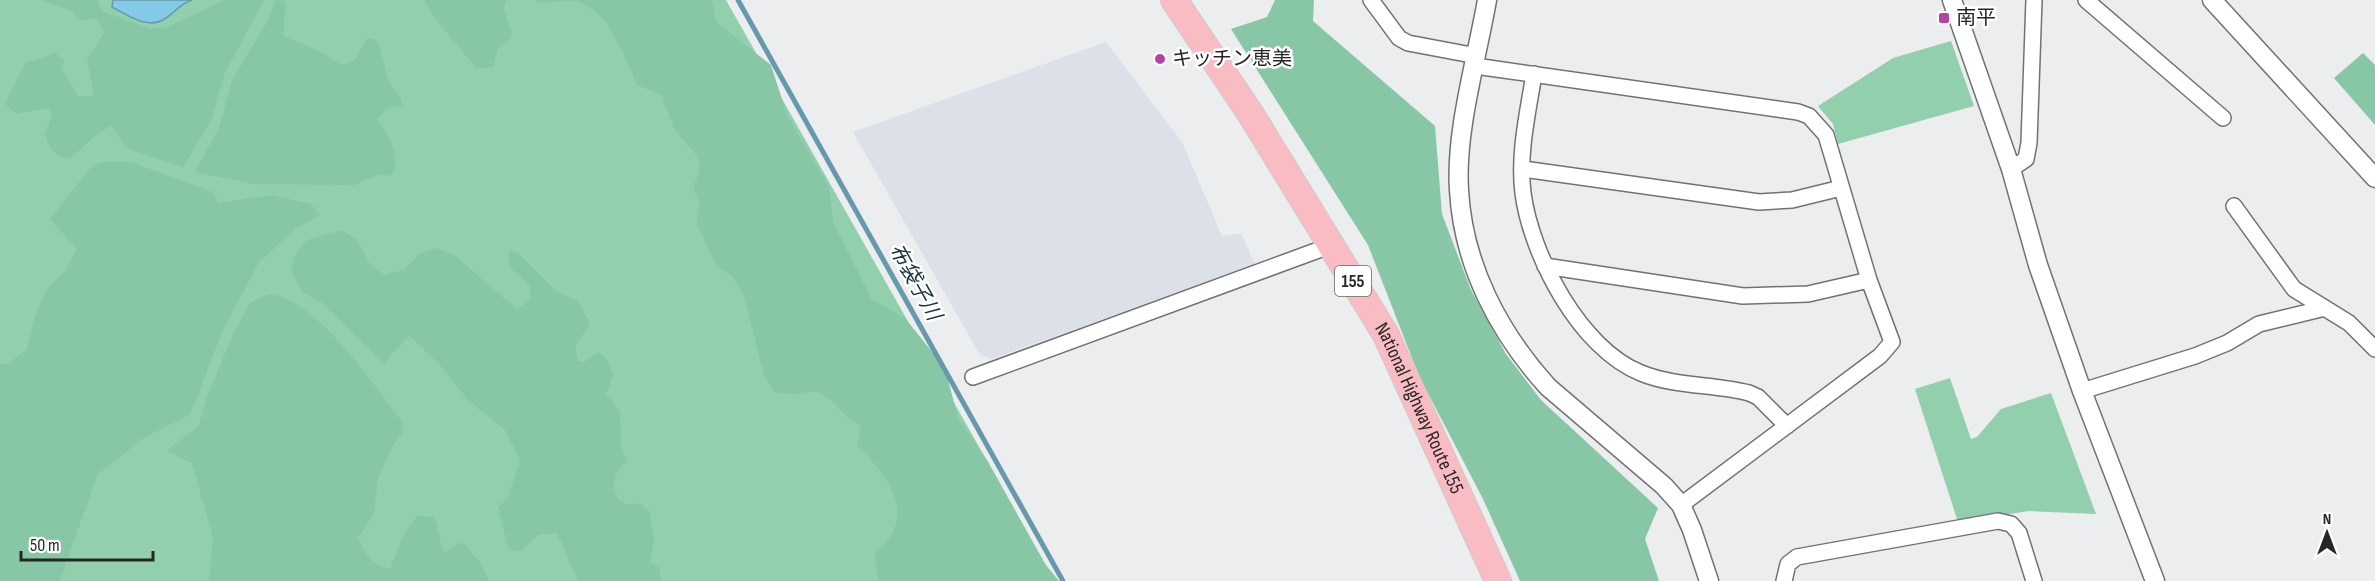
<svg xmlns="http://www.w3.org/2000/svg" width="2375" height="581" viewBox="0 0 2375 581" font-family="'Sofia Sans Condensed','Noto Sans JP',sans-serif">
  <style>
    .built { fill: #dce1e9 }
    .green { fill: #91cfad }
    .forest { fill: #88c7a5 }
    .water { fill: #83cae6; stroke: #6799ad; stroke-width: 1.5 }
    .lines { fill: none; stroke-linecap: round; stroke-linejoin: round }
    .stream { stroke: #6799ad; stroke-width: 5 }
    .minor-casing { stroke: #717273; stroke-width: 18 }
    .tertiary-casing { stroke: #717273; stroke-width: 21 }
    .trunk-casing { stroke: #cbcbcb; stroke-width: 28 }
    .minor { stroke: #fff; stroke-width: 15 }
    .tertiary { stroke: #fff; stroke-width: 18 }
    .trunk { stroke: #fabcc3; stroke-width: 26 }
    .poi-dot { fill: #b344a3; stroke: #fff; stroke-width: 2 }
    .labels { text-anchor: middle; dominant-baseline: central; stroke-width: 5; stroke-linejoin: round; paint-order: stroke }
    .shield { fill: #fff; stroke: #676768; stroke-width: 1.5 }
    .shield-label { font-size: 18px; font-weight: bold; fill: #262627 }
    .poi-label { font-size: 20px; fill: #262627; stroke: #fff; text-anchor: start }
    .street-label { font-size: 20px; fill: #262627; stroke: #fff }
    .water-label { font-size: 21px; font-style: italic; fill: #143642; stroke: #fff }
  </style>
  <rect width="100%" height="100%" fill="#ecedee"/>
  <!-- built -->
  <path class="built" d="M1106,42L1182,142L1222,236L1241,233L1255,264L992,359L980,355L853,132Z"/>
  <!-- green -->
  <path class="green" d="M0,0H726L1055,581H0Z
    M1951,41L1974,106L1838,144L1833,124L1818,106L1893,58Z
    M1950,378L1971,439L1977,437L2001,409L2051,393L2096,514L2029,511L1958,522L1915,389Z"/>
  <!-- forest -->
  <path class="forest" d="M42,0H99L98,4L104,12L150,29L165,28L225,0H264L224,75L211,121L183,167L126,148L111,125L94,137L71,158C53,158 51,149 45,134L52,115L48,108L16,114L5,104L26,61H34L55,53L65,61L61,67L78,96H94L87,59L105,32L96,19L78,20L72,11Z
    M275,0L286,1L283,36L317,50L342,65L355,60L368,38L376,40C384,53 383,68 389,81C394,91 401,94 403,106L388,108L377,119C390,137 400,154 392,176L380,174L354,185L255,184L195,172L219,128L232,80L270,17Z
    M425,0H506L503,8L513,36L498,49L493,67L476,68L433,16Z
    M535,0H712L716,22L771,65L787,115L829,187L833,222L872,300L905,318L945,368L958,418L987,460L1045,564L1059,581H879L874,553C919,521 891,475 857,447L861,425L849,419L832,401L816,391L793,394L774,392L764,375L745,298L732,276L717,266L696,222L700,205L693,186C712,155 686,150 673,126C669,116 666,105 662,95L637,85C624,56 610,10 575,1C565,0 549,3 538,3Z
    M1275,0H1314L1313,21L1435,126L1442,214L1471,290L1506,354L1541,400L1658,508L1645,539L1659,581H1520L1483,499L1419,376L1368,245L1231,29L1267,17Z
    M2363,53L2375,65V125L2334,78Z
    M103,162H131L213,192L218,203L272,195L311,204L320,215L298,227L259,262L223,330L190,414L142,439L97,475L60,581H0V364L5,365L27,350L34,319L47,288L66,270L77,249L50,219L93,165Z
    M342,230L357,240L369,263L384,275L404,270L419,254L436,248L454,255L517,309L531,299L530,286L510,267L509,251L518,253L557,292L578,301L590,324L575,346L578,361L584,362L598,352L606,358L613,375L606,394L620,412L621,446L627,461C613,473 611,482 618,500L629,505L640,503L649,511L654,539L650,562L659,568L661,581H578L557,533L539,535L521,551L509,550L498,508L509,496L520,460L505,430L467,399L440,365L410,336L389,356L385,365L322,303L302,292L291,271C298,236 311,239 342,230Z
    M269,294C317,299 372,383 401,420L403,432L392,447L378,478L374,513L358,538C365,555 372,564 390,569L403,536L417,516L434,517C440,529 438,542 445,552L462,542L480,562L489,581H209L213,538L192,463L166,451L198,427L208,395L231,339L250,303Z"/>
  <!-- water -->
  <path class="water" d="M113,0H192C179,4 174,14 163,20C147,29 127,15 112,7Z"/>
  <g class="lines">
    <!-- stream -->
    <path class="stream" d="M738,0L1063,581"/>
    <!-- minor casing -->
    <g class="minor-casing">
      <path id="minor" d="M1371,0L1399,38L1408,43L1477,56
        M2086,0L2223,118
        M1475,66L1798,112L1809,116L1826,135L1869,280L1892,342L1880,356L1681,505
        M1534,74C1528,112 1518,154 1523,193C1531,255 1580,349 1641,373C1675,387 1715,384 1749,393L1758,397L1787,426
        M1523,169L1759,202L1792,200L1841,188
        M2011,169L2026,159L2029,143L2034,0
        M2234,206L2294,289L2349,323L2375,349
        M1545,266L1743,296L1808,294L1869,280
        M973,377L1332,245
        M2082,391L2195,356L2227,343L2259,324L2325,308
        M1784,581L1788,564L1797,557L1998,521L2011,524L2019,533L2034,581"/>
    </g>
    <!-- tertiary casing -->
    <g class="tertiary-casing">
      <path id="tertiary" d="M1487,0C1477,58 1455,132 1459,190C1463,265 1499,333 1548,387L1664,486L1681,505L1692,530L1709,581
        M1952,0L2011,169L2038,265L2082,391L2155,581
        M2212,0L2375,178"/>
    </g>
    <!-- trunk casing -->
    <g class="trunk-casing">
      <g id="trunk">
        <path id="s1" d="M1174,0L1250,113L1386,335L1498,581"/>
      </g>
    </g>
    <!-- minor -->
    <use href="#minor" class="minor"/>
    <!-- tertiary -->
    <use href="#tertiary" class="tertiary"/>
    <!-- trunk -->
    <use href="#trunk" class="trunk"/>
  </g>
  <!-- markers -->
  <g class="poi-dot">
    <rect x="1938" y="12" width="12" height="12" rx="3"/>
    <circle cx="1160" cy="59" r="6"/>
  </g>
  <g class="labels">
    <!-- shield labels -->
    <rect class="shield" x="1335" y="266" width="36" height="30" rx="4.5"/>
    <g class="shield-label">
      <text x="1353" y="281">155</text>
    </g>
    <!-- poi labels -->
    <g class="poi-label">
      <text x="1956" y="18">南平</text>
      <text x="1172" y="59">キッチン恵美</text>
    </g>
    <!-- street labels -->
    <g class="street-label">
      <text stroke="none"><textPath href="#s1" startOffset="477">National Highway Route 155</textPath></text>
    </g>
    <!-- water labels -->
    <g class="water-label">
      <text transform="translate(915 282) rotate(61)">布袋子川</text>
    </g>
  </g>
  <!-- north arrow -->
  <g transform="translate(2327 533)" stroke="#ffffff" stroke-width="4.5" paint-order="stroke">
  <path d="M0-4.5L10 22L0 15L-10 22Z" fill="#262627"/>
  <text y="-9" font-size="16" font-weight="bold" text-anchor="middle" fill="#262627">N</text>
  </g>
  <!-- scale -->
  <path d="M21 551v9h132v-9" fill="none" stroke="#262627" stroke-width="3"/>
  <text x="30" y="551" font-size="18" fill="#262627" stroke="#ffffff" stroke-width="4.5" paint-order="stroke">50 m</text>
</svg>
